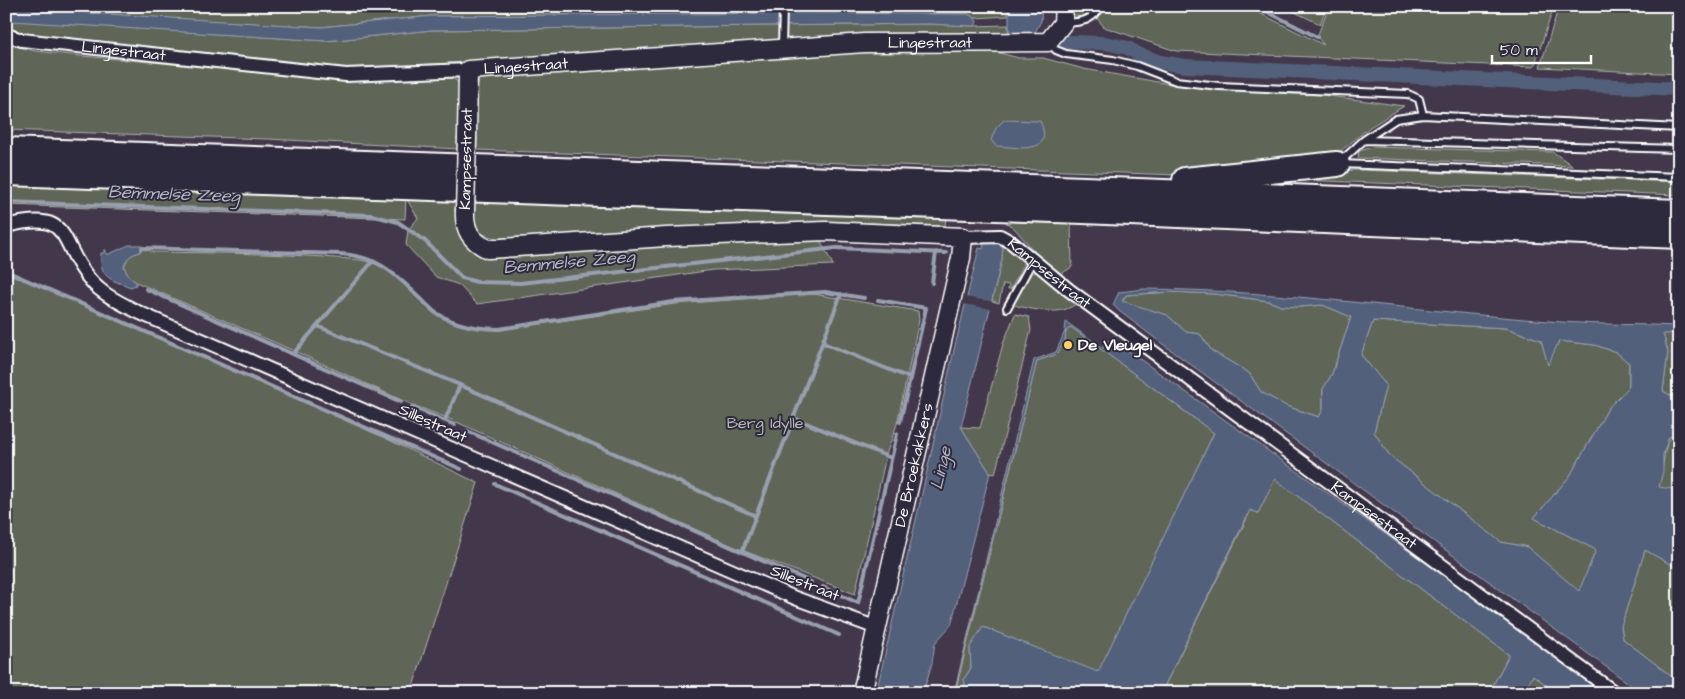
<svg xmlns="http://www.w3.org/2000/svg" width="1685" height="699" viewBox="0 0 1685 699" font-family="'Architects Daughter',sans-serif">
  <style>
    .green { fill: #5f6659; stroke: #afb2ac }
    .water { fill: #53607c; stroke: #98a0b0; fill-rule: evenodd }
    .pier { fill: #43384b }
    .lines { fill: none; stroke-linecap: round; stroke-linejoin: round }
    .stream { stroke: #98a0b0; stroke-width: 4 }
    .canal { stroke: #53607c; stroke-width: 14 }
    .lane-casing { stroke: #fff; stroke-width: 10 }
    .street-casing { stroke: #fff; stroke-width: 16 }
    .secondary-casing { stroke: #fff; stroke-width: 21 }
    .highway-casing { stroke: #fff; stroke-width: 28 }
    .lane { stroke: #2f2a3d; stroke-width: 6 }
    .street { stroke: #2f2a3d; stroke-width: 12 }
    .secondary { stroke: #2f2a3d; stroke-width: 18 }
    .highway { stroke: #2f2a3d; stroke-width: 24 }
    .secondary-bridge-casing { stroke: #fff; stroke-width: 21; stroke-linecap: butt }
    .secondary-bridge { stroke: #2f2a3d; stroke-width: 18 }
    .poi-dot { fill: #ffd166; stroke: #2f2a3d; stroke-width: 2 }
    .labels { text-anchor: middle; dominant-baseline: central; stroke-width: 4; stroke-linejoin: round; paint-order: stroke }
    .street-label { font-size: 16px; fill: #fff; stroke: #2f2a3d }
    .poi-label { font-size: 16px; font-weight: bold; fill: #fff; stroke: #2f2a3d; text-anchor: start }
    .park-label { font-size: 16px; fill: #b7bab4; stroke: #2f2a3d }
    .water-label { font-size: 18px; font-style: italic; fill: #b2b7c4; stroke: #2f2a3d }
  </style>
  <rect width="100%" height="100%" fill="#43384b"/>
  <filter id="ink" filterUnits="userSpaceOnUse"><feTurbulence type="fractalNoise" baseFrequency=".02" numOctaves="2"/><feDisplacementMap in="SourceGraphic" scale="10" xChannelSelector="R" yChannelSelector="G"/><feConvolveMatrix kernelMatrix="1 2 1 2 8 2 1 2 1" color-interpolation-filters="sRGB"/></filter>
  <g filter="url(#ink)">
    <!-- green -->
    <path class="green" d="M6,6H581V15L432,16L321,27L6,9Z
      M798,6H1009L1008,16L975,18L968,14L797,13Z
      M1067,6H1098C1090,14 1082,19 1072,15Z
      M1108,6H1245L1324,45L1317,37L1329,6H1554L1534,67L1176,51L1104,27L1097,18Z
      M1282,6H1327L1320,24Z
      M1559,6H1679V74L1540,67Z
      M6,20L326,41L432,30L929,24L972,26L1008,25L1009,35H977L951,34L891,36L368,68H344L19,34L6,27Z
      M6,43L35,51L81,56L163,63L336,80L447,77L456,80L460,86L459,149L268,139L6,130Z
      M973,46L1019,58H1043L1084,69L1175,85L1294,94L1322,95L1404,106L1370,127L1342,150L1330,155L1206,176L477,150L476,95L479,79L485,75L613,65Z
      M1372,147L1553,152L1573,166L1358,158L1359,151Z
      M1358,170L1679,182V195L1273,179L1316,171Z
      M6,183L458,199L474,243L818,236L833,265L713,270L477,304L459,285L436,277L406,245L408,230L418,218L406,198L405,219L6,205Z
      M470,200L946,217L945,226L872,223L498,238C488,237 472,232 470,220C469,214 470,206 470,200Z
      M1001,219L1071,222L1072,267L1061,274L1047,266L1014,228Z
      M1003,244H1008L1024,259V263L1011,289H1008L1009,285L1003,284L999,303L992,301L1002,259Z
      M142,248L153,252C210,253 267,253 324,257C340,259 361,258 376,264C400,274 413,298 434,313C453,326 476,328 499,330L675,304L813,294L918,311L919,320L897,424L887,452L855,594L739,549L452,420L408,403L301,354L136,282L128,276L124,267C127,257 130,255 140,252Z
      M1036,271H1039L1078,302C1061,318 1033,309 1013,305L1028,276Z
      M6,272L383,437L478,483L411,693H6V581L10,571L6,570Z
      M1170,292L1215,294L1269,301L1281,306L1299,307L1323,305L1351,317L1332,374L1323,389V410L1319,417L1286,406L1261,392L1249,373L1212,351L1200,334L1186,332L1167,315L1122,302L1126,295Z
      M1015,314L1029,317L1031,330L995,474L990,473L961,427L980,428L1003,344Z
      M1373,321L1506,328L1541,340L1548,364L1559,341L1595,345L1616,352L1629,363V387L1609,407L1570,476L1534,518L1596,550L1579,592L1527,547L1501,542L1390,456L1374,432L1386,385L1361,355Z
      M1071,327L1214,433L1098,673L983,627L970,648L971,668L964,679L967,693H955L1037,361L1057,354L1065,340L1066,331Z
      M1679,333V401L1663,391L1668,352L1663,334Z
      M1679,435V490L1659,488C1663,469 1663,455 1669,436Z
      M1275,479L1509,655L1489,693H1161L1251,510L1258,513Z
      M1645,550L1679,569V682L1623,639L1621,626Z
      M1533,675L1557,693H1523Z"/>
    <!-- water -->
    <path class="water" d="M1009,6H1042L1041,21L1034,34L1009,35Z
      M7,8L321,27L432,16L797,13L968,14L975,18L977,22L975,26H972L929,24L432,30L326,41L12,21L6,20Z
      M1004,120L1040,121C1056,156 1017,147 996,146L991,140L996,128Z
      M984,243L1003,244L1002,259L961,427L990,473L951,625L935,643L932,663L923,693H876L921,498L954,350L979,248L983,249Z
      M129,245H141L142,248L140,252C130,255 127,257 124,267L128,276L136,282V285L131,287C111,280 99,278 101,253H104V250H106V254H109Z
      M1144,289C1283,290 1423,312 1562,322C1601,325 1640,324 1679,326V333L1663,334L1668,352L1663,391L1679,401V435L1669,437L1663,454V471L1659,487L1679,490V569L1645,550L1621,626L1623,639L1679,682V693H1642L1164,345L1119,311L1113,305L1119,292ZM1170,292L1215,294L1269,301L1281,306L1299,307L1323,305L1351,317L1332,374L1323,389V410L1319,417L1286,406L1261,392L1249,373L1212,351L1200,334L1186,332L1167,315L1122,301L1126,295ZM1373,321L1506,328L1541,340L1548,365L1559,341L1595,345L1616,352L1629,363V387L1609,407L1570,476L1534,518L1596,550L1579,591L1527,547L1501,542L1390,456L1374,432L1386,385L1361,355Z
      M1066,322L1103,348L1104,342L1113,340L1608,693H1557L1533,675L1523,693H1489L1509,655L1275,479L1258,513L1250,510L1161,693H967L964,679L971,668L970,647L983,627L1098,672L1214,433L1071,327L1066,331L1065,340L1057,354L1037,361L954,693L1034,360L1056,352L1065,331Z"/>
    <!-- pier -->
    <path class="pier" d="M965,297L994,302L992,309L963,304Z"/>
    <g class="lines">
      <!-- stream -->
      <path class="stream" d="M1256,6L1317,37
        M6,202L371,215L398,222L425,241L462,278L477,282L520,283L837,248L946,253
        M142,248L340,254C376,256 392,271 416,294C423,300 429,308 436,313C458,326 475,328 499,329L673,302L825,292L864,298
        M6,271L461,469
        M932,283L936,252
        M146,289L401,402
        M878,300L926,308L900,422
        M317,326L460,385L756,516
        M823,343L910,378
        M293,354L373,261
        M412,407L455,425
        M794,418L891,458
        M445,420L460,385
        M467,431L811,582
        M495,484L839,635
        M742,552L841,294
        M823,587L858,603L897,434"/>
      <!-- canal -->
      <path class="canal" d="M1067,42L1105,43L1128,48L1138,54L1160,62L1185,66L1679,89"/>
      <!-- lane casing -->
      <g class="lane-casing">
        <path id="lane" d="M1065,23C1083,22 1091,21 1102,6
          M1049,43L1056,50L1066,54L1113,60L1137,66L1176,81L1219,86L1408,94L1419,99L1423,115
          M782,48L783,6
          M1365,140L1679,149
          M1340,162L1364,140L1396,119L1423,115L1679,128
          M1340,164L1679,177
          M1007,308L1033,260"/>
      </g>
      <!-- street casing -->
      <g class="street-casing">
        <g id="street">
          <path id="s1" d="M6,35L22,40L346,75L468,70"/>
          <path d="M6,226C75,209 57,242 91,281C104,296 123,304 140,313L795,598L877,628"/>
          <path id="s2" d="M963,237L1000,236L1011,242L1069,290L1615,693"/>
        </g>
      </g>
      <!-- secondary casing -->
      <g class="secondary-casing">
        <g id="secondary">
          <path id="s3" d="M467,138L468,70L865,43L1048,42L1063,23L1064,6"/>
          <path d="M465,211C464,230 471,241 488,249L666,237L826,231L963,237L961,258L862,693"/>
        </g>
      </g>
      <!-- highway casing -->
      <g class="highway-casing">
        <path id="highway" d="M6,150L1138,191L1679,212
          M6,173L1083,211L1679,236
          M1185,180L1337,164"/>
      </g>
      <!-- lane -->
      <use href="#lane" class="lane"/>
      <!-- street -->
      <use href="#street" class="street"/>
      <!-- secondary -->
      <use href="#secondary" class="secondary"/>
      <!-- highway -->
      <use href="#highway" class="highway"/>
      <!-- secondary-bridge casing -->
      <g class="secondary-bridge-casing">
        <path id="secondary-bridge" d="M465,211L467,138"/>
      </g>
      <!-- secondary-bridge -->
      <use href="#secondary-bridge" class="secondary-bridge"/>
    </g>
  </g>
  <!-- markers -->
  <circle class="poi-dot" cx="1068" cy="345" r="5"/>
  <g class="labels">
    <!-- street labels -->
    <g class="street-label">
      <text stroke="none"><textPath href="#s3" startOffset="531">Lingestraat</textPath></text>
      <text stroke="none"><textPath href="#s1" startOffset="119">Lingestraat</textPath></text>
      <text stroke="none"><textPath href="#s3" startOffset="126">Lingestraat</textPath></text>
      <text transform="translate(466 159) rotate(-89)">Kampsestraat</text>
      <text stroke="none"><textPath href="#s2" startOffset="99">Kampsestraat</textPath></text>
      <text transform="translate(433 423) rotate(24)">Sillestraat</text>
      <text transform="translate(914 465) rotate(-77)">De Broekakkers</text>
      <text stroke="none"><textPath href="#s2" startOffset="504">Kampsestraat</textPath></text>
      <text transform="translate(805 583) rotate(22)">Sillestraat</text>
    </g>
    <!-- poi labels -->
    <g class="poi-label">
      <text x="1078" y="345">De Vleugel</text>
    </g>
    <!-- park labels -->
    <g class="park-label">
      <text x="765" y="423">Berg Idylle</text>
    </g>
    <!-- water labels -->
    <g class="water-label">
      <text transform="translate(174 194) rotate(2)">Bemmelse Zeeg</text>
      <text transform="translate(569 262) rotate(-5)">Bemmelse Zeeg</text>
      <text transform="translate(941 468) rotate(-77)">Linge</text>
    </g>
  </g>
  <!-- margin -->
  <rect width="1685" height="699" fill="none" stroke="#2f2a3d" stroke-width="25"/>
  <rect x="12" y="12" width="1660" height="674" fill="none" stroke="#fff" stroke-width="2" filter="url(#ink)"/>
  <!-- scale -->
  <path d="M1492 55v8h99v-8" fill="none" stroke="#ffffff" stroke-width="2.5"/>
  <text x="1500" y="55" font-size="15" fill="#ffffff" stroke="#2f2a3d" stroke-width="4" paint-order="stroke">50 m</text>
</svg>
